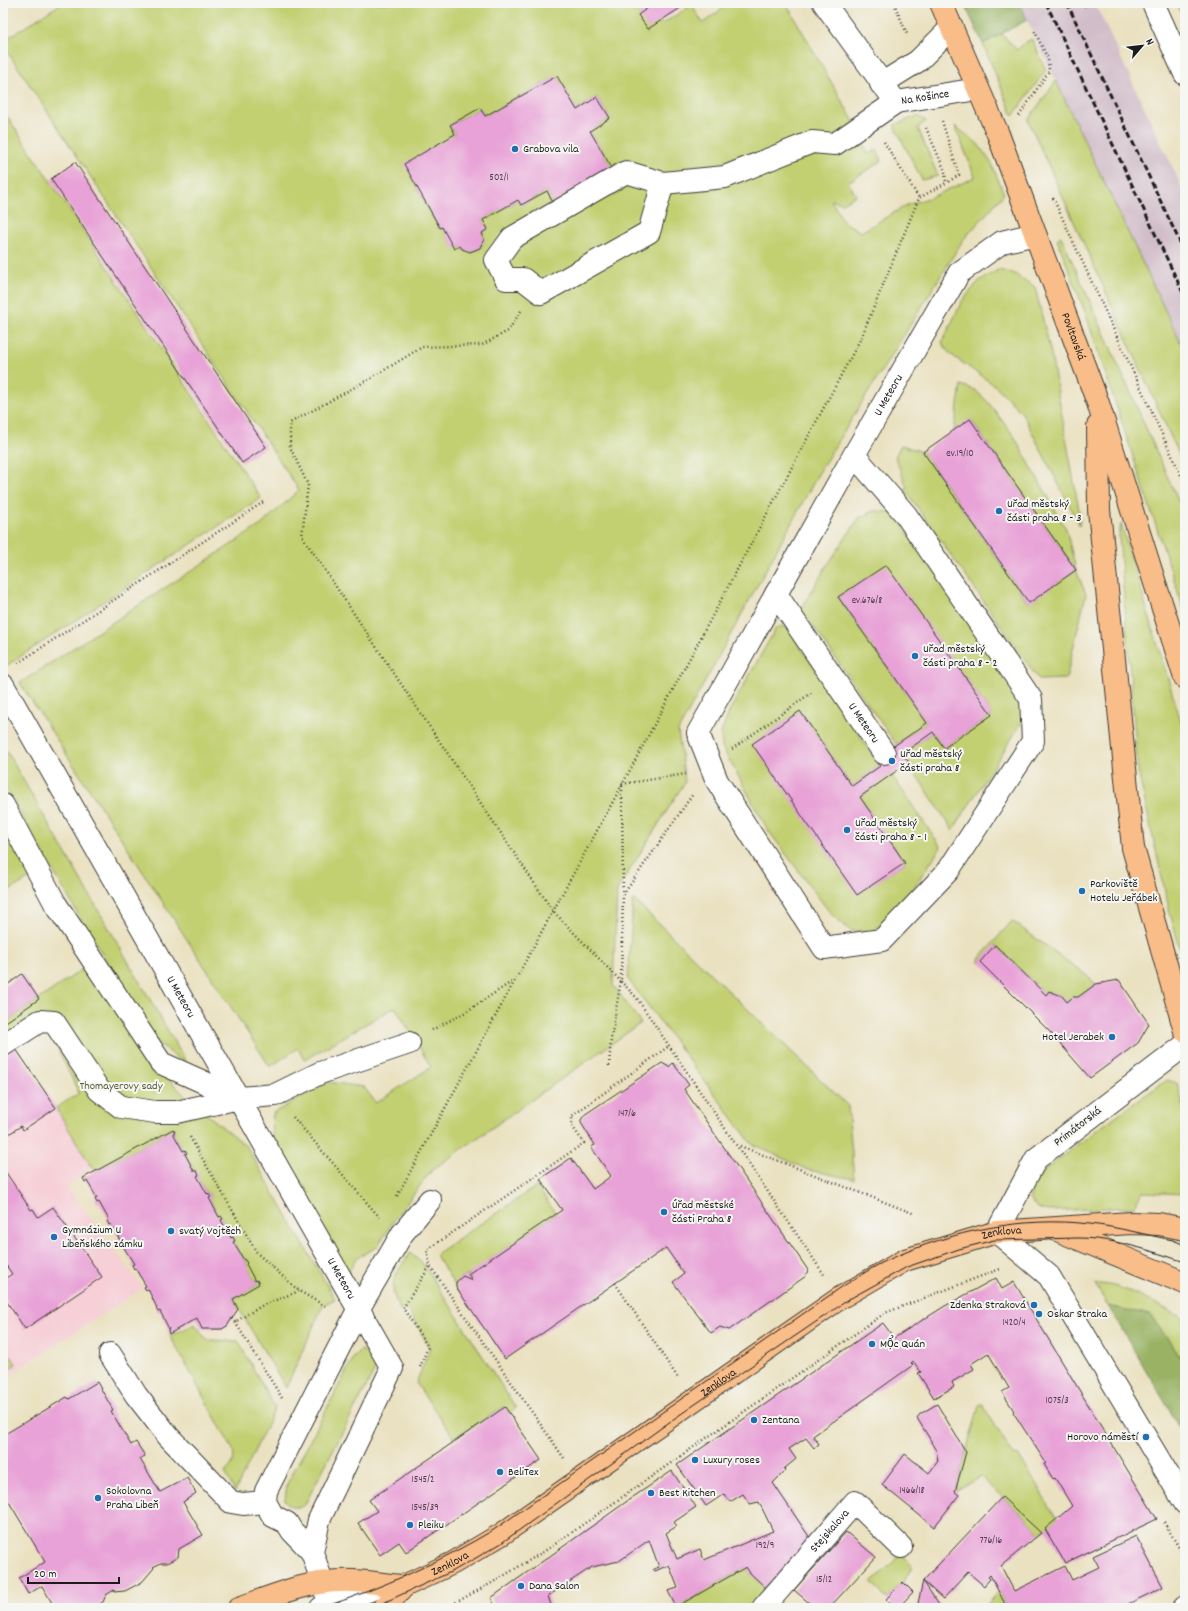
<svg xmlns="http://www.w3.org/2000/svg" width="1188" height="1611" viewBox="0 0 1188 1611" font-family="Dekko,sans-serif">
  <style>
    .built { fill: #f6cfd7 }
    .industrial { fill: #d1bdc9 }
    .green { fill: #c2d072; stroke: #6f7647; fill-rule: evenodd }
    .forest { fill: #99b264; stroke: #5a6740 }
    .building { fill: #e8a2d7 }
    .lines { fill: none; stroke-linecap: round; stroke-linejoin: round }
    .minor-casing { stroke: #3b3a35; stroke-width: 24 }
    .major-casing { stroke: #3b3a35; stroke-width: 24 }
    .path { stroke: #3b3a35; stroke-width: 2.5; stroke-dasharray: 1 3; stroke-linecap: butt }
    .minor { stroke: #fff; stroke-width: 22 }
    .major { stroke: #f8bd89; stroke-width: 22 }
    .tram { stroke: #1c1c1c; stroke-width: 1 }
    .rail { stroke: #1c1c1c; stroke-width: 3; stroke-dasharray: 6 3; stroke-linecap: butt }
    .poi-dot { fill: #1f6fb2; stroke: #f6f6f2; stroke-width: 1.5 }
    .labels { text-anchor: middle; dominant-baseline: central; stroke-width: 4; stroke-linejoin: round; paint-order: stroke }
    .number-label { font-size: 10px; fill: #4f3e4b }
    .street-label { font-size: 12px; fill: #1c1c1c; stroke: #f6f6f2 }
    .poi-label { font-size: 12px; fill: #1c1c1c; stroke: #f6f6f2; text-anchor: start }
    .park-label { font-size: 12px; fill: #565b3a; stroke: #f6f6f2 }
  </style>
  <rect width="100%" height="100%" fill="#f6f6f2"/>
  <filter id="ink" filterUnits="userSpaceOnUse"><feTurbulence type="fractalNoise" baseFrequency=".025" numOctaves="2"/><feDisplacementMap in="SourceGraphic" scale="8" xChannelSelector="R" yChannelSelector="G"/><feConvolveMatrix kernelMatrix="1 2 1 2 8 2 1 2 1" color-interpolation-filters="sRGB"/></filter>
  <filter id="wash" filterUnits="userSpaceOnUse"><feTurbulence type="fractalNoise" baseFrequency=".012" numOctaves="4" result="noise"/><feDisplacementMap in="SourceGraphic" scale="16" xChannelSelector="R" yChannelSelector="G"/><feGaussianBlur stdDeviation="0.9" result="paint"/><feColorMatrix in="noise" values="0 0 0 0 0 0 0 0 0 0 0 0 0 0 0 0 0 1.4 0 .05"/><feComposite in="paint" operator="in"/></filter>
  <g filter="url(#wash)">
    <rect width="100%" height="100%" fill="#eae1c0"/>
    <!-- built -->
    <path class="built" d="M14,1046L56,1108L92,1168L67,1187L143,1288L3,1379V1053Z"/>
    <!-- industrial -->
    <path class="industrial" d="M1019,3H1095L1185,194V353Z"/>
    <!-- green -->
    <path class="green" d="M62,3H647L662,24L692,5L703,23L730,3H786L858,129L868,154L877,150L882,161L848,182L856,195L842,203L831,200L844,222L861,232L909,204L932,197L975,177L955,126L978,144L992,164L1004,194L963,240L822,467L678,731L685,782L617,890L613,985L641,1023L432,1170L394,1220L377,1247L356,1258L348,1273L272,1137L273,1113L328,1082L364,1087L376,1103L431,1067L395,1007L304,1060L298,1048L270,1067L20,683L261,525L299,490L3,45V41ZM557,76L577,110L597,97L610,118L590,131L613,170L554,204L547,191L521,205L518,200L483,220L488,229L482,233L484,239L480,248L470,252L462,249L460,246L454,248L442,227L439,228L416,187L455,134L450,125L480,108L485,116Z
      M1176,3H1185V23Z
      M1002,34L1017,50L1024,43L1032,39L1046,70L1013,116L983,44Z
      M1056,81L1185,352V468L1028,120Z
      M3,110L261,498L3,668Z
      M918,116L926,121L918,128L938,176L922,180L894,125Z
      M1061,236L1185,516V613L1085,312L1057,239Z
      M998,270L1013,273L1035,287L1050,349L1079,510L1080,526L1022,413L997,387L950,354L942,343L962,301L979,281Z
      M961,385L975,390L987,401L1014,436L1066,529L1076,570L1086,594L1066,679L1039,680L905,490L907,487L895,457L901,445L923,452L1028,603L1076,570L971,420L954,431Z
      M873,511L893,512L1025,699L1024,719L953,830L902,754L933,732L944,748L992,715L886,566L838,597L927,723L896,744L801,609L824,570L859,518Z
      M1121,524L1185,735V967L1170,913L1138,771L1119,536Z
      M784,626L791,633L880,766L852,786L800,711L753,744L857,894L905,863L860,797L891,774L941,847L894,916L873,931H851L831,914L768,830L722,747L721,733L730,710L776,628Z
      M3,745L189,1067L157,1042L83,923L3,783Z
      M3,817L37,874L3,894Z
      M633,899L848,1106L854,1179L808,1170L752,1144L628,979Z
      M1012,921L1081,971L1096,984L1078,997L1067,1002L1062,996L1049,992L1046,995L996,945L980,962L978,960Z
      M90,964L158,1068L186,1097L247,1147L335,1299L323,1305L286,1388L233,1299L259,1284L257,1281H255L246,1264L247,1263L246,1260H244L233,1242L235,1241L233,1238H231L221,1220L223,1219L221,1216L219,1217L209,1198L211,1197L209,1193L207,1194L197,1176L199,1175L194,1171L185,1154L187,1153L185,1150L183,1151L173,1133L175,1132L173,1129L97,1171L92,1168L56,1108L79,1093L47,1027L3,1045V1024Z
      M1167,1080L1177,1083L1185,1112V1194L1142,1192L1134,1207L1049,1211C1029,1209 1025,1194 1037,1179C1047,1167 1060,1158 1072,1149C1103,1125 1135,1102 1167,1080Z
      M537,1186L556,1214L468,1275L472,1280L467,1276L460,1278L456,1287L437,1257V1253Z
      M410,1253L424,1265L516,1408L509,1413L504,1407L454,1438L416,1383L430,1348L408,1310L399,1309C387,1282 395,1276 410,1253Z
      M1095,1284C1125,1283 1158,1306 1185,1319V1363L1150,1315L1108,1306Z
      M195,1324L207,1340L238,1341L275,1408L235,1492L225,1472C233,1465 235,1461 233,1450L170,1336Z
      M3,1344L16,1364L3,1373Z
      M360,1350L373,1354L378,1360L377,1366L304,1506C295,1509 291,1507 285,1500L287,1484L355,1355Z
      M982,1404L1014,1456L1018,1454L1057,1519L1041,1533L981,1477L955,1492L979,1406Z
      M902,1554L912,1567L903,1582L886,1599L872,1582Z
      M746,1567L750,1573L768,1590L752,1608H677Z
      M999,1592L1007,1608H983Z"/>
    <!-- forest -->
    <path class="forest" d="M964,3H1019L1027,20L983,44Z
      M1108,1306L1150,1315L1185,1363V1436Z"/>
    <g id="blocks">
      <!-- building -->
      <path class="building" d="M647,3H688L648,29L638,15L649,7Z
        M557,76L577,110L597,97L610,118L590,131L613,170L554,205L547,191L521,205L518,200L483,220L488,229L482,233L484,239L480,248L470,252L462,249L460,246L454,249L442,227L440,228L404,164L455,134L450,125L480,108L485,116Z
        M75,162L266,447L242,463L51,179Z
        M970,419L1076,570L1029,603L923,452Z
        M886,565L992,715L944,748L933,732L902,754L909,762L860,797L905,863L857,895L752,744L800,711L852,786L880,766L875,759L927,723L838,597Z
        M995,945L1046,995L1049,991L1062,996L1067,1002L1073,997H1078L1096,984L1119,980L1149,1024L1138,1043L1090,1078L1050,1032L980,962Z
        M22,974L39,999L3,1024V988Z
        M14,1046L56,1108L23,1130L21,1126L3,1138V1053Z
        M662,1063L669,1067L673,1063L689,1085L684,1089L808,1270L806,1276L729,1330L720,1327L711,1333L673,1282L684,1274L666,1248L505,1359L456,1287V1282L463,1276L472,1280L468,1274L562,1210L540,1179L571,1158L593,1189L611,1176L591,1147L595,1145L581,1123V1120L584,1115Z
        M173,1129L175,1132L173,1133L183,1151L185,1150L187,1153L185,1154L194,1171H197L199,1175L197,1176L207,1194L208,1193L211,1197L209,1198L219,1217L221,1216L223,1219L221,1220L231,1238L233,1237L235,1241L233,1242L244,1260H245L247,1263L246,1264L255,1281L257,1280L259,1284L233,1299L238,1309L227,1326L222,1329H202L197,1318L169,1334L168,1330L169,1329L160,1311L158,1312L156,1309L157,1308L148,1289L146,1290L144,1287L146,1286L135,1268L134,1269L132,1265L134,1264L123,1246H121L120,1243L121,1242L111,1224L109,1225L107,1221L109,1220L99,1202L97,1203L95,1199L97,1198L87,1181L85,1182L83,1178Z
        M3,1168L31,1210L33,1209L38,1217L53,1207L102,1277L25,1329L3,1296V1280L12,1274L3,1261Z
        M996,1278L1002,1289L1014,1282L1157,1519L1065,1563L1045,1529L1072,1506L1055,1478L1053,1479L1044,1464L1046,1463L1013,1412L1014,1411L1002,1392L1009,1388L988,1353L971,1364L974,1369L952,1382L954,1387L934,1398L918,1373L921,1372L913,1361L911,1363L913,1365L813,1436L819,1444L814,1448L806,1438L789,1449L796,1459L784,1469L786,1470L773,1483L810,1538L768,1590L750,1573L746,1567L676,1607L668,1591L678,1588L669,1565L655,1571L653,1569L659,1567L649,1540L619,1561L592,1567L548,1596L552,1608H531L528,1604L522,1608H496L491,1598L633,1497L672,1471L696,1507L674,1522L677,1526L666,1533L677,1559L700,1549L704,1560L773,1531L759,1502L750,1504L743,1494L730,1502L724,1494L706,1506L677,1465L883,1323L894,1338L945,1306Z
        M97,1382L113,1410L111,1411L131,1445L136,1442L145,1456L140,1459L160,1492L187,1478L196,1493L183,1502L203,1535L179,1549L178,1557L167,1563H161L153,1567L154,1568L142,1582L125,1591L114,1592V1590L106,1595L103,1602L93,1608L85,1605L80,1608H55L42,1586L28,1594L19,1578L45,1562L3,1492V1439L6,1437L5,1434L67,1397L69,1399Z
        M937,1404L966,1452L955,1492L959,1495L934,1527L882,1485L905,1454L929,1473L938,1461L936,1449L917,1418L920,1414Z
        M505,1407L541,1460L406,1552L399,1542L380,1555L358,1523L377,1511L369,1500Z
        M1002,1497L1041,1533L1001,1566L1014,1591L1065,1566L1072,1580L1099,1567L1093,1556L1136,1536L1163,1587L1120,1608H1007L990,1575L988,1577L990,1579L984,1586L968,1572L943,1599L923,1581L941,1608H917L923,1581Z
        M846,1532L876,1557L829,1608H815L794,1590Z
        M903,1582L913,1592L898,1608H894L886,1599Z"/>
    </g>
  </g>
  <g filter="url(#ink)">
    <use href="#blocks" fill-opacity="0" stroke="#3b3a35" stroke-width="1"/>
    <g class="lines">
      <!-- minor casing -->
      <g class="minor-casing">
        <g id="minor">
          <path id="s1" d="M824,3L896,102L978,89"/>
          <path d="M1153,3L1185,74"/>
          <path d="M881,84L918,61L952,27"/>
          <path d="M663,183L649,232L541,293L523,279H506L496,260L512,238L626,172L663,183L725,177L812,142L835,144L896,102"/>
          <path id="s2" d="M854,455L906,515L1031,699L1033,741L948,871L882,940L824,948L717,781L698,733L854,455L959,273L1002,242L1035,234"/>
          <path id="s3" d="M776,594L884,753"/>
          <path id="s4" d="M3,685L392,1368L319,1520L312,1552L331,1608"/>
          <path d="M3,805L55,903L161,1063L239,1098L275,1095L320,1073L409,1043"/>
          <path d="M3,1045L40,1021L54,1022L99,1090L121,1107L155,1112H177L239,1098"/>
          <path d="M1185,1045L1036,1159L997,1232L1049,1276L1185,1503"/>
          <path d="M110,1354L136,1395L168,1436L231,1502L243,1504L265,1502"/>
          <path d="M312,1552L292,1531L287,1523L273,1516L265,1502L266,1491L359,1308L402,1234L430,1200"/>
          <path d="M321,1608L384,1585"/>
          <path id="s5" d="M763,1608L855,1502L901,1547"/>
          <path d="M1184,1608L1185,1607"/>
        </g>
      </g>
      <!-- major casing -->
      <g class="major-casing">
        <g id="major">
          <path id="s6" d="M941,3L998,134L1098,403L1185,678"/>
          <path d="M1098,426L1099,510L1133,848L1185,1031"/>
          <path d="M1057,1230L1185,1283"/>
          <path d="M239,1608C271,1597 305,1582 339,1581C361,1579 382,1585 404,1586"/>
          <path id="s7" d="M384,1608L404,1586L453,1563L502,1534L840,1298L905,1260L997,1232L1131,1223L1159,1224L1185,1229"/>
        </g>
      </g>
      <!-- path -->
      <path class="path" d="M894,3L907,34
        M1083,3L1085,7
        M1019,116L1049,71L1048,59L1034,30
        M942,121L959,175L946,183
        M884,142L919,198
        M1053,198L1185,484
        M521,311L508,331L482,345L422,347L373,377L290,423V447L308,485L302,536L553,911L636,997L825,1276
        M18,663L265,501
        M732,749L811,693
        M622,784L686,774
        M622,786L623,895
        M432,1030L464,1013L513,981
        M609,1066L611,1039L621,980L623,895L693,794
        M293,1117L381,1219
        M190,1137L257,1253L299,1291L325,1306
        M740,1146L915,1214
        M397,1196L622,785L861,338L919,198L946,183L945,171L926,128
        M615,1283L678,1378
        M232,1318L235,1322
        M420,1367L428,1347L403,1308L430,1266
        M282,1398L235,1322L263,1305L299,1291
        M564,1458L430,1266L427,1250L584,1143L572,1126V1116L669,1046
        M1164,1522L1185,1558
        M3,1600L8,1608
        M445,1608L490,1584L548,1549L885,1313L1000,1269"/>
      <!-- minor -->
      <use href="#minor" class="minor"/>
      <!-- major -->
      <use href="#major" class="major"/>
      <!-- tram -->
      <path class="tram" d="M321,1608C382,1588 440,1562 495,1529L843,1286C858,1277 874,1266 890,1259C952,1231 1022,1216 1090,1224C1118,1227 1146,1235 1173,1240L1185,1245
        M372,1608L455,1570L500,1544L675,1418L851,1298L907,1267L959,1249L994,1240L1077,1238C1114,1238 1151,1251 1185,1262"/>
      <!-- rail -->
      <path class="rail" d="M1046,3L1185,297
        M1067,3L1185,253"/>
    </g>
  </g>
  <!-- markers -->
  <g class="poi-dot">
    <circle cx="515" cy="149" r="4"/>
    <circle cx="999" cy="511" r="4"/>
    <circle cx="915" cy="656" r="4"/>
    <circle cx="892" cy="761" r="4"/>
    <circle cx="847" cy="830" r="4"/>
    <circle cx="1082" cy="891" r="4"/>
    <circle cx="1112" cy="1037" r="4"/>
    <circle cx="664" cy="1212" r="4"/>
    <circle cx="171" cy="1231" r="4"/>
    <circle cx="54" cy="1237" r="4"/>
    <circle cx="1034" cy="1305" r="4"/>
    <circle cx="1039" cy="1314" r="4"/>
    <circle cx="872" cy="1344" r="4"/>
    <circle cx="754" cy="1420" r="4"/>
    <circle cx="1146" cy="1437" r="4"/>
    <circle cx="695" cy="1460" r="4"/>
    <circle cx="500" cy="1472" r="4"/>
    <circle cx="651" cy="1493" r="4"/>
    <circle cx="98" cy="1498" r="4"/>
    <circle cx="410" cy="1525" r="4"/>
    <circle cx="521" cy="1586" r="4"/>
  </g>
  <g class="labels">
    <!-- number labels -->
    <g class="number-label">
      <text x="499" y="178">502/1</text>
      <text x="960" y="454">ev.19/10</text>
      <text x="867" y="601">ev.676/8</text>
      <text x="627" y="1114">147/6</text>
      <text x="1014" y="1323">1420/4</text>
      <text x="1057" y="1401">1075/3</text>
      <text x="423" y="1480">1545/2</text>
      <text x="912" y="1491">1466/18</text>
      <text x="425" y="1508">1545/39</text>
      <text x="991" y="1541">776/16</text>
      <text x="765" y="1546">192/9</text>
      <text x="824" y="1580">15/12</text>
    </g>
    <!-- street labels -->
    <g class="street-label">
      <text stroke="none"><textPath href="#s1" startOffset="152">Na Košince</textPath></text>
      <text stroke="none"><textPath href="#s6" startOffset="359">Povltavská</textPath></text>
      <text stroke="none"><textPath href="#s2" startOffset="1291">U Meteoru</textPath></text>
      <text stroke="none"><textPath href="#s3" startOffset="156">U Meteoru</textPath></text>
      <text stroke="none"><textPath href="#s4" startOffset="359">U Meteoru</textPath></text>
      <text transform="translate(1078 1127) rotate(-38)">Primátorská</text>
      <text stroke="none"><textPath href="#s7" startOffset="729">Zenklova</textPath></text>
      <text stroke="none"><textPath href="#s4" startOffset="683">U Meteoru</textPath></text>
      <text stroke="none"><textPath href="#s7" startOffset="405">Zenklova</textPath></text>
      <text stroke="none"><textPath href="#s5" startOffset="102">Stejskalova</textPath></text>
      <text stroke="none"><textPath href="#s7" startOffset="81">Zenklova</textPath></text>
    </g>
    <!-- poi labels -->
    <g class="poi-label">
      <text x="523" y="149">Grabova vila</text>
      <text x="1007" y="504">Uřad městský<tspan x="1007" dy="14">části praha 8 - 3</tspan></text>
      <text x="923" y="649">Uřad městský<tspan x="923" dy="14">části praha 8 - 2</tspan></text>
      <text x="900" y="754">Uřad městský<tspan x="900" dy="14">části praha 8</tspan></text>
      <text x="855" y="823">Uřad městský<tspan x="855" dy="14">části praha 8 - 1</tspan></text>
      <text x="1090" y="884">Parkoviště<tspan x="1090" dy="14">Hotelu Jeřábek</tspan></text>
      <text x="1104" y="1037" text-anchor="end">Hotel Jerabek</text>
      <text x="672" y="1205">Úřad městské<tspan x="672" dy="14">části Praha 8</tspan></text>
      <text x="62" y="1230">Gymnázium U<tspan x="62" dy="14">Libeňského zámku</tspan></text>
      <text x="179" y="1231">svatý Vojtěch</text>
      <text x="1026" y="1305" text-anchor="end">Zdenka Straková</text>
      <text x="1047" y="1314">Oskar Straka</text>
      <text x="880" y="1344">Mộ̉c Quán</text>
      <text x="762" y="1420">Zentana</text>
      <text x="1138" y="1437" text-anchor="end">Horovo náměstí</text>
      <text x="703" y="1460">Luxury roses</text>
      <text x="508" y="1472">BeliTex</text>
      <text x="106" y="1491">Sokolovna<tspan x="106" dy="14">Praha Libeň</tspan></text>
      <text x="659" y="1493">Best Kitchen</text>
      <text x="418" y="1525">Pleiku</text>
      <text x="529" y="1586">Dana Salon</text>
    </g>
    <!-- park labels -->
    <g class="park-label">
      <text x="121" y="1086">Thomayerovy sady</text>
    </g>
  </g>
  <!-- margin -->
  <rect width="1188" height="1611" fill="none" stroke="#f6f6f2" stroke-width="16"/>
  <!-- north arrow -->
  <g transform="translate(1142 46) rotate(62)" stroke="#f6f6f2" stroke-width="3" paint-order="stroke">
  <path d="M0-3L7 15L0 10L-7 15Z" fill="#1c1c1c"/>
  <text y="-6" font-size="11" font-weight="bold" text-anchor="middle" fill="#1c1c1c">N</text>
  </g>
  <!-- scale -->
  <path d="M28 1577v6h91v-6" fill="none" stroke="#1c1c1c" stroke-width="2"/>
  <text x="34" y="1577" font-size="12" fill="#1c1c1c" stroke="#f6f6f2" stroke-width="3" paint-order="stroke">20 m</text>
</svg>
